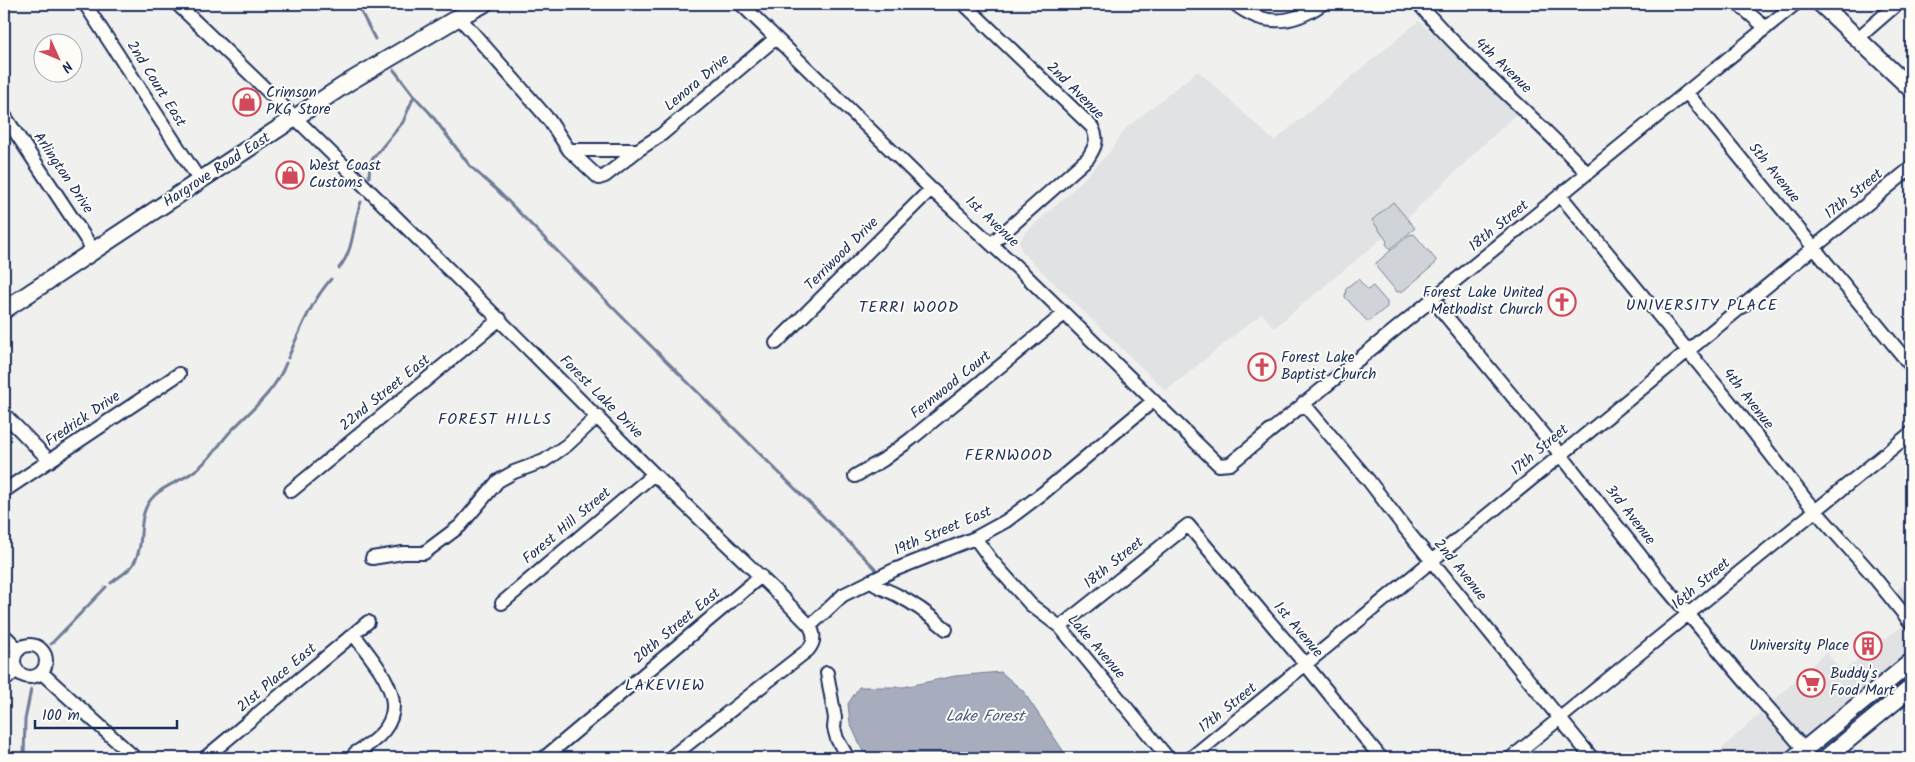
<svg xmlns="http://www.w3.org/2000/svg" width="1915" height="762" viewBox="0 0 1915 762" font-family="Kalam,sans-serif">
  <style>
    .built { fill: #e0e2e3 }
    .green { fill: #d0d3d8; stroke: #76819b }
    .water { fill: #a7adbd; stroke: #6f7b97 }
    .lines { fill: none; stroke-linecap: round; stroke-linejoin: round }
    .stream { stroke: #6f7b97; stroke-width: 3 }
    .minor-casing { stroke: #1b2f5e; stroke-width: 16 }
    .major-casing { stroke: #1b2f5e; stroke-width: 20 }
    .minor { stroke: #fdfcf7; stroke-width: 12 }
    .major { stroke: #fdfcf7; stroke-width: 16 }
    .labels { text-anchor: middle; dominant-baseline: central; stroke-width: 4; stroke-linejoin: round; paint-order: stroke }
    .street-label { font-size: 15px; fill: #1b2f5e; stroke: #fdfcf7 }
    .poi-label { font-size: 15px; fill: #1b2f5e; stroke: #fdfcf7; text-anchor: start }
    .neighbourhood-label { font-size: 16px; letter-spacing: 1px; fill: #1b2f5e; stroke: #fdfcf7 }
    .water-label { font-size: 16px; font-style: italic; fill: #4c5b7f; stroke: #fdfcf7 }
  </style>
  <rect width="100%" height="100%" fill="#f0f0ee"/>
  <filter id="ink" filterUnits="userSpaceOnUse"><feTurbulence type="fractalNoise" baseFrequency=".02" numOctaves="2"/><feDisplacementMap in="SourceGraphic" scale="10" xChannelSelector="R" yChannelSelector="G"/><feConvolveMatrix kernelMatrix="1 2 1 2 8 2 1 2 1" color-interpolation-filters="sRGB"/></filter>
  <g filter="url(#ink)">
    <!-- built -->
    <path class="built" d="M1419,21L1518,112L1410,215L1274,328L1262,313L1166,391L1022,252L1019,242L1025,233L1070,193L1109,153L1126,128L1198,71L1274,141Z
      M1911,578V650L1780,758H1712L1826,652L1842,672L1909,621L1890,597Z"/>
    <!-- green -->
    <path class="green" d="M1393,202L1415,228L1390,249L1386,244L1387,241L1372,220Z
      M1414,234L1436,260L1435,264L1403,291L1397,292L1377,268L1376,263L1409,235Z
      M1358,279L1368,290L1373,286L1387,302V307L1368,322L1345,297L1346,288Z"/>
    <!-- water -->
    <path class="water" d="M1001,672L1023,691L1068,758H866L850,723L848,704L859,687H904L955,676Z"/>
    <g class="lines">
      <!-- stream -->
      <path class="stream" d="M357,4L375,39
        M394,70L414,96L430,113L470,166L498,191L633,328L874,567L879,574
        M369,177L370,162L403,122L414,96
        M339,268C355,249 352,225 361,202
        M288,358C300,330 311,302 331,279
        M111,583C118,577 130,571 134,563C147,541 134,516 154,496C165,485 181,481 193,472C208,462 217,447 229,433C250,411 275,392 286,363
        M51,644L106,587
        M24,758L25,720L31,689"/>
      <!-- minor casing -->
      <g class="minor-casing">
        <path id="minor" d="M85,4L200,181
          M177,4C339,158 495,316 653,473C705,525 759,573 810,626C815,635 815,642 808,650L670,758
          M741,4L931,189L1023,273L1219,465L1230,464L1795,4
          M964,4L1092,127C1099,140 1095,147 1088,158L992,243
          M1235,4C1264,27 1292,25 1322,4
          M1419,4C1470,64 1533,115 1587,173
          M1738,4L1766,28
          M459,17L549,120L569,150L599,178L605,176L638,150L661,135L776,38
          M1858,38L1897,4
          M1687,93L1911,366
          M4,115L94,251
          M569,150H638
          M1560,195L1738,412L1806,500L1870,572L1911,623
          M1432,299L1561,455L1662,583L1743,679L1804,749
          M776,343L931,189
          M1303,403L1369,481L1404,527L1592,758
          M4,414L50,461
          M855,476L883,460L911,439L1064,314
          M4,491L179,374
          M291,491L500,319
          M975,538L992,561L1031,605L1060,627L1168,758
          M372,558L403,553H424L460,526L498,481L514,472L544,461L567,445L598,416
          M870,581C878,588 888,590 897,595C915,604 931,616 946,629
          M502,603L654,474
          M810,626L843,595L894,570L975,538L1006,521L1043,493L1153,401
          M1060,627L1188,525L1306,665L1381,758
          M4,635L19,650
          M354,635C388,679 421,717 355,753
          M14 661a16 16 0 1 1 32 0a16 16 0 1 1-32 0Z
          M42,673L135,758
          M827,673L835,718L834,728L837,739L848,758
          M4,681L17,670
          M205,758L368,622
          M544,758L761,576
          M1191,758L1911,168
          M1511,758L1911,433"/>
      </g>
      <!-- major casing -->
      <g class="major-casing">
        <path id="major" d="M1821,4L1911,89
          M4,310L349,82L459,17L484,4
          M1794,758L1911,662
          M1826,758L1911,688"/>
      </g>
      <!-- minor -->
      <use href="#minor" class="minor"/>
      <!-- major -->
      <use href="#major" class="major"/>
    </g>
  </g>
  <!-- icons -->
  <defs>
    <g id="shop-ring" transform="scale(1.4375)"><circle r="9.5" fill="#fdfcf7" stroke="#d1495b" stroke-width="1.5"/><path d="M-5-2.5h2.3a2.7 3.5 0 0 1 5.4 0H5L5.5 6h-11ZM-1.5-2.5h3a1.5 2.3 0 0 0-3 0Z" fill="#d1495b"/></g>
    <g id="church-ring" transform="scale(1.4375)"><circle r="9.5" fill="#fdfcf7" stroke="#d1495b" stroke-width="1.5"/><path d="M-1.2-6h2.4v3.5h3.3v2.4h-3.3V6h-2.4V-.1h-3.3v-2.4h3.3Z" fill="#d1495b"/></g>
    <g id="building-ring" transform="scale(1.4375)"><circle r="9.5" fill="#fdfcf7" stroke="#d1495b" stroke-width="1.5"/><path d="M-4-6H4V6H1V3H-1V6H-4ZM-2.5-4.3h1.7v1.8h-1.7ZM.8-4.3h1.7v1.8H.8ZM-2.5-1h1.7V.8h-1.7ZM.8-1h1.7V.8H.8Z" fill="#d1495b"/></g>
    <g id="supermarket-ring" transform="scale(1.4375)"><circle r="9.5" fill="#fdfcf7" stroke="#d1495b" stroke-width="1.5"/><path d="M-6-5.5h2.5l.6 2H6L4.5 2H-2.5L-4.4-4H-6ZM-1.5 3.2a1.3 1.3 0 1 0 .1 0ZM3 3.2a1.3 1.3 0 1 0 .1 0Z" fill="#d1495b"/></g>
  </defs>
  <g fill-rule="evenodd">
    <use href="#shop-ring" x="247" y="102"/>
    <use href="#shop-ring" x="290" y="175"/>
    <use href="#church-ring" x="1562" y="302"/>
    <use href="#church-ring" x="1262" y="367"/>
    <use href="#building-ring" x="1868" y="646"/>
    <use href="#supermarket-ring" x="1811" y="683"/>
  </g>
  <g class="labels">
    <!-- street labels -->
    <g class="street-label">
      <text transform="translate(1503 66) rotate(44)">4th Avenue</text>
      <text transform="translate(697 83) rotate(-40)">Lenora Drive</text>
      <text transform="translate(156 84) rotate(58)">2nd Court East</text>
      <text transform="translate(1075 91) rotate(45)">2nd Avenue</text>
      <text transform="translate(217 170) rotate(-33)">Hargrove Road East</text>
      <text transform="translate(63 173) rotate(56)">Arlington Drive</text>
      <text transform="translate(1774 173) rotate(51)">5th Avenue</text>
      <text transform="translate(1854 194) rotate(-39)">17th Street</text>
      <text transform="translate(992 222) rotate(43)">1st Avenue</text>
      <text transform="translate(1499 226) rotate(-39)">18th Street</text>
      <text transform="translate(842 254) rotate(-45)">Terriwood Drive</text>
      <text transform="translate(951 385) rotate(-39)">Fernwood Court</text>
      <text transform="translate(385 393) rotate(-39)">22nd Street East</text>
      <text transform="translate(601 397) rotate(45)">Forest Lake Drive</text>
      <text transform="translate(1748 399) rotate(52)">4th Avenue</text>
      <text transform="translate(83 419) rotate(-34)">Fredrick Drive</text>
      <text transform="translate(1540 450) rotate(-40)">17th Street</text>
      <text transform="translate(1630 515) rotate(52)">3rd Avenue</text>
      <text transform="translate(567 526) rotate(-40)">Forest Hill Street</text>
      <text transform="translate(943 531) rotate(-23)">19th Street East</text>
      <text transform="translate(1114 563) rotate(-39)">18th Street</text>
      <text transform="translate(1460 570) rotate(51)">2nd Avenue</text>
      <text transform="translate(1701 584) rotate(-40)">16th Street</text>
      <text transform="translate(677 626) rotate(-40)">20th Street East</text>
      <text transform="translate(1298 630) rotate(50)">1st Avenue</text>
      <text transform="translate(1096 647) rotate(49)">Lake Avenue</text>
      <text transform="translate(277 678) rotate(-40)">21st Place East</text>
      <text transform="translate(1228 708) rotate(-39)">17th Street</text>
    </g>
    <!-- poi labels -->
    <g class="poi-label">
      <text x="266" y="93">Crimson<tspan x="266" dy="17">PKG Store</tspan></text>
      <text x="309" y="166">West Coast<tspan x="309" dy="17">Customs</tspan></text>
      <text x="1543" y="293" text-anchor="end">Forest Lake United<tspan x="1543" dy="17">Methodist Church</tspan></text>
      <text x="1281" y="358">Forest Lake<tspan x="1281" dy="17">Baptist Church</tspan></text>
      <text x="1849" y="646" text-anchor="end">University Place</text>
      <text x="1830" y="674">Buddy's<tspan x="1830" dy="17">Food Mart</tspan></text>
    </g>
    <!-- neighbourhood labels -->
    <g class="neighbourhood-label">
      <text x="1702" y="305">UNIVERSITY PLACE</text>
      <text x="909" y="307">TERRI WOOD</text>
      <text x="495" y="419">FOREST HILLS</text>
      <text x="1009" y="455">FERNWOOD</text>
      <text x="665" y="685">LAKEVIEW</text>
    </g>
    <!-- water labels -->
    <g class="water-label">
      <text x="985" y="716">Lake Forest</text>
    </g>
  </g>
  <!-- margin -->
  <rect width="1915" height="762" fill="none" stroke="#fdfcf7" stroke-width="20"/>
  <rect x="10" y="10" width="1895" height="742" fill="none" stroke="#1b2f5e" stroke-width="2" filter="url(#ink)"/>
  <!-- north arrow -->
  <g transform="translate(58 58) rotate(134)"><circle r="24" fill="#fdfcf7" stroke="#a3aaba"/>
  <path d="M0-4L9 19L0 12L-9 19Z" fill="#d1495b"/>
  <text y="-8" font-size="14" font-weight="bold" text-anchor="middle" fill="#1b2f5e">N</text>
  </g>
  <!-- scale -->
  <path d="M35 720v8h142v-8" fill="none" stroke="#1b2f5e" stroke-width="2.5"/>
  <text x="42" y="720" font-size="15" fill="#1b2f5e" stroke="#fdfcf7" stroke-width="4" paint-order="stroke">100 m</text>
</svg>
